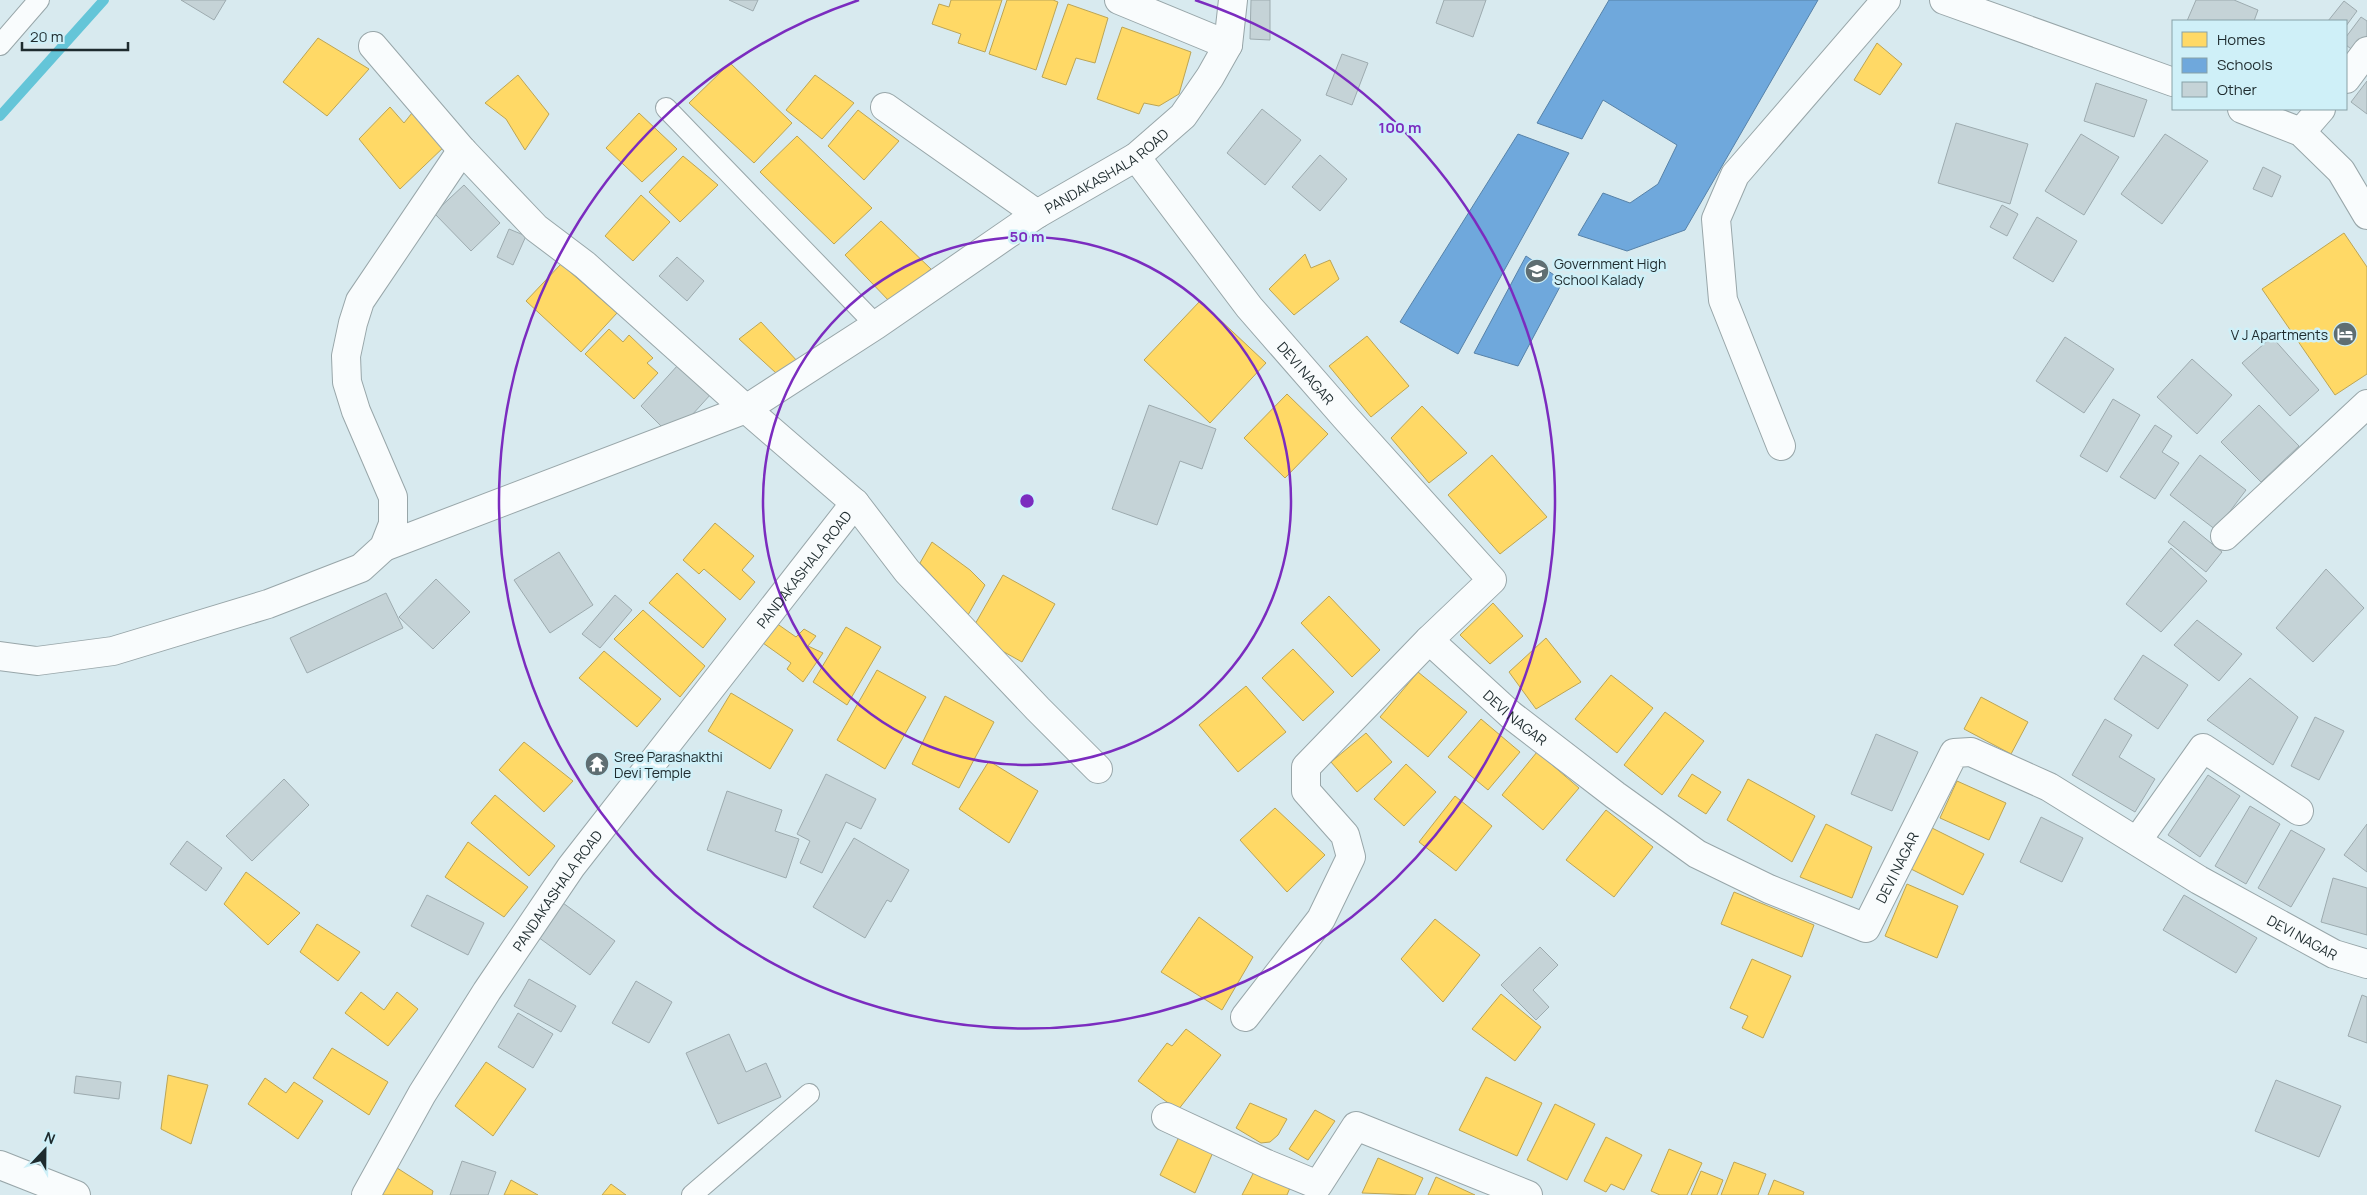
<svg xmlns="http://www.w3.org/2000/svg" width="2367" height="1195" viewBox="0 0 2367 1195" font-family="Manrope,sans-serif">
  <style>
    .homes { fill: #ffd966; stroke: #bca555 }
    .schools { fill: #6fa8dc; stroke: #5782a8 }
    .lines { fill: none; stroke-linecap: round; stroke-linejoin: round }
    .stream { stroke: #64c5d8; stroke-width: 10 }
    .building { fill: #c5d3d7; stroke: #9dabaf }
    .lane-casing { stroke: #98a6a9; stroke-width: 22 }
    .street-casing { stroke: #98a6a9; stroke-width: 30 }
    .secondary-casing { stroke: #98a6a9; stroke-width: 30 }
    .lane { stroke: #f9fcfd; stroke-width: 20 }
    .street { stroke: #f9fcfd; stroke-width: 28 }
    .secondary { stroke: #f9fcfd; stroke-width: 28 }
    .ring { fill: none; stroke: #7b2cbf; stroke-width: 2.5 }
    .labels { text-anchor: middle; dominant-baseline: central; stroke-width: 5; stroke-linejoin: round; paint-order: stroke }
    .street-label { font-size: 14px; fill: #1e2b2e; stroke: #cff0f8 }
    .poi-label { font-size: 14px; fill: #1e2b2e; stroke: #cff0f8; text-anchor: start }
    .centre { fill: #7b2cbf; stroke: #cff0f8; stroke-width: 2.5 }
    .ring-label { font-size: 15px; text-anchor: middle; font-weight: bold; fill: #7b2cbf; stroke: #cff0f8; stroke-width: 5; stroke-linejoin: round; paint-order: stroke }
  </style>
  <rect width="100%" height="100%" fill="#d8eaef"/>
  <!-- homes -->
  <path class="homes" d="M951,0H1002L985,52L958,43L961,34L932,24L939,4L949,7Z
    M1007,0H1053L1058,2L1036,70L989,54Z
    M1068,4L1108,18L1095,63L1076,58L1066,85L1042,77Z
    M1122,27L1191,52L1179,94L1159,106L1144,103L1139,114L1097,99Z
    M318,38L369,69L327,116L283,82Z
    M1877,43L1902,64L1880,95L1854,80Z
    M730,63L792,123L754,163L689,103Z
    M518,75L549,114L525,150L506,119L485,103Z
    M815,75L854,103L822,139L786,110Z
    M390,107L404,123L416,108L447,144L400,189L359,139Z
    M858,110L899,141L864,180L828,146Z
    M639,113L677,149L642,182L606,148Z
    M797,136L872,208L834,244L760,172Z
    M683,156L718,185L680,222L649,192Z
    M641,195L670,222L633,261L605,236Z
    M881,221L931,269L891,303L845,255Z
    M2344,233L2367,267V374L2335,395L2262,289Z
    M1305,254L1311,268L1330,260L1339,279L1294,315L1269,289Z
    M561,264L617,313L581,352L526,301Z
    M1200,301L1266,363L1210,423L1144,360Z
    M761,322L799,363L776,373L739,339Z
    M609,329L623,342L629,335L653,358L647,363L658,373L634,399L585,354Z
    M1367,336L1409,386L1371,417L1329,366Z
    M1287,394L1328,434L1285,478L1244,438Z
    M1422,406L1467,453L1429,483L1391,438Z
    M1492,455L1547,517L1500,554L1448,495Z
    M715,523L754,556L742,570L755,582L740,600L704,569L699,574L683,560Z
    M932,542L970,570L985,585L968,615L920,563Z
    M677,573L726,619L703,648L649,603Z
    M1003,575L1055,604L1022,662L970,633Z
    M1329,596L1380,650L1352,677L1301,623Z
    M1493,603L1523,636L1490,664L1460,635Z
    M643,610L705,666L680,697L614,639Z
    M776,623L796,637L804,629L816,636L808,646L823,653L803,682L787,669L791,663L763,643Z
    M846,627L881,647L847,705L813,682Z
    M1546,638L1581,682L1536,709L1509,672Z
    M1293,649L1334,692L1303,721L1262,678Z
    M604,651L661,699L637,727L579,678Z
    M877,670L926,697L885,769L837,740Z
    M1418,672L1467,712L1428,757L1380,717Z
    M1611,675L1653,708L1617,753L1575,719Z
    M1246,686L1286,732L1238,772L1199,725Z
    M731,693L793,730L770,769L708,731Z
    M945,696L994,722L959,788L912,764Z
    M1981,697L2028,722L2011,754L1964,729Z
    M1665,712L1704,741L1662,795L1624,765Z
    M1481,719L1520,752L1488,790L1448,757Z
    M1366,733L1392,762L1357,792L1331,762Z
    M524,742L573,781L544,812L499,770Z
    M1537,752L1579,788L1543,830L1502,795Z
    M989,761L1038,791L1009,843L959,809Z
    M1406,764L1436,792L1404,826L1374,799Z
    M1692,774L1721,792L1706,814L1678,796Z
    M1748,779L1815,816L1792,862L1727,820Z
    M1957,781L2006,803L1989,840L1940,818Z
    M495,795L555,846L529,876L471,823Z
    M1455,796L1492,826L1456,871L1419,842Z
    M1275,808L1325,855L1287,892L1240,840Z
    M1606,810L1653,847L1614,897L1566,860Z
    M1826,824L1872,847L1852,898L1800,877Z
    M1932,828L1984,854L1963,895L1911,869Z
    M468,842L528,887L504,917L445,877Z
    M246,872L300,913L268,945L224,904Z
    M1907,884L1958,906L1937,958L1885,936Z
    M1734,892L1814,925L1802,957L1721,924Z
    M1199,917L1253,957L1222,1010L1161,972Z
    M1435,919L1480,955L1443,1002L1401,959Z
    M317,924L360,952L338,981L300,952Z
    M1752,959L1791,976L1763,1038L1742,1028L1748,1016L1730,1008Z
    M361,992L384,1010L397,992L418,1009L388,1046L345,1013Z
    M1501,994L1541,1027L1515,1061L1472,1029Z
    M1186,1029L1221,1055L1178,1110L1138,1081L1167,1043L1172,1046Z
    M332,1048L388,1082L369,1115L313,1078Z
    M486,1062L526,1089L493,1136L455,1106Z
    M168,1075L208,1085L191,1144L161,1129Z
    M1486,1077L1542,1103L1517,1156L1459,1130Z
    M265,1078L286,1093L294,1082L323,1101L298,1139L248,1104Z
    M1250,1103L1287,1119L1278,1135L1270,1142L1261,1143L1236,1128Z
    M1555,1104L1595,1124L1567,1180L1527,1160Z
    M1315,1110L1335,1121L1308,1160L1289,1149Z
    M1180,1135L1214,1150L1195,1193L1160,1175Z
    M1606,1137L1642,1155L1624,1190L1611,1184L1606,1192L1584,1181Z
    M1669,1149L1702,1163L1687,1195H1660L1651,1191Z
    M1378,1158L1423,1178L1415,1195L1362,1193Z
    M1734,1162L1766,1174L1758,1195H1721Z
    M394,1166L433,1191L432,1195H378Z
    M1256,1168L1292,1183L1287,1195H1242Z
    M1701,1171L1723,1180L1717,1195H1691Z
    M1436,1177L1475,1195H1428Z
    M511,1180L538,1195H504Z
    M1774,1180L1804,1192L1803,1195H1768Z
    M611,1184L626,1195H602Z"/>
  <!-- schools -->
  <path class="schools" d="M1609,0H1818L1685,230L1627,251L1578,235L1603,193L1630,203L1658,184L1677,145L1603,100L1582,139L1537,123Z
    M1518,134L1569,153L1458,354L1400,322Z
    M1526,256L1563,281L1518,366L1474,353Z"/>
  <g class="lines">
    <!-- stream -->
    <path class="stream" d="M0,116L104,0"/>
  </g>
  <!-- building -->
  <path class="building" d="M181,0H226L214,20Z
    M729,0H758L753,11Z
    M1251,0H1270V40L1250,39Z
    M1444,0H1486L1473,37L1436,23Z
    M2196,0H2234L2258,10L2254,21H2187Z
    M2344,1L2357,11L2346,26V21H2328Z
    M2361,17L2367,21V36L2355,52L2346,45V37Z
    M1342,54L1368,63L1352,105L1326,95Z
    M2367,81V114L2351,102Z
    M2096,83L2147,100L2134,137L2084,121Z
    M1262,109L1301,140L1265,185L1227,153Z
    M1956,123L2028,144L2010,204L1938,183Z
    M2081,134L2119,157L2084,215L2045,191Z
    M2165,134L2208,161L2162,224L2121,194Z
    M1320,155L1347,179L1320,211L1292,187Z
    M2263,167L2281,176L2272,197L2253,189Z
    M464,185L500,223L471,251L434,213Z
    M2002,205L2018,214L2007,236L1990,227Z
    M2037,217L2077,241L2053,282L2013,258Z
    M509,229L526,236L513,265L497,257Z
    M677,257L704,281L687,301L659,276Z
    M2065,337L2114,369L2084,413L2036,381Z
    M2272,337L2319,390L2290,416L2242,363Z
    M2192,359L2232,395L2197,434L2157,397Z
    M678,365L711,394L672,437L641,406Z
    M2113,399L2140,415L2107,472L2080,456Z
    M1149,405L1216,429L1202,469L1180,461L1157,525L1112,509Z
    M2259,405L2299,446L2261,482L2221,442Z
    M2155,425L2172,436L2162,452L2179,463L2155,499L2120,477Z
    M2200,455L2246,490L2216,530L2170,495Z
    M2184,521L2222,552L2206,572L2168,542Z
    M2171,548L2207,581L2161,632L2126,604Z
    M559,552L593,605L550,633L514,580Z
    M2326,569L2364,608L2313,662L2276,628Z
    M436,579L470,612L433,649L399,617Z
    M386,593L403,628L307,673L290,638Z
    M615,595L632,610L600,648L582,634Z
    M2197,620L2242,654L2219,681L2174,645Z
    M2143,655L2188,685L2158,729L2114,699Z
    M2250,678L2298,717L2273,765L2207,720Z
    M2315,717L2344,731L2319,780L2291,766Z
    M2105,719L2132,735L2119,757L2155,779L2135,812L2072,775Z
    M1876,734L1918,752L1892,811L1851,794Z
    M826,774L876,799L861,829L846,822L822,873L800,863L810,841L797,834Z
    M2208,775L2240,796L2200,857L2168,835Z
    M284,779L309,805L252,861L226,836Z
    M727,791L782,810L775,831L799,839L786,878L707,850Z
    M2250,806L2280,824L2246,884L2215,866Z
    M2041,817L2083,838L2062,882L2020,862Z
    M2367,824V872L2344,855Z
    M2291,830L2325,849L2291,907L2258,888Z
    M854,838L909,870L891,902L887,900L865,938L813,907Z
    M187,841L222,868L206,891L170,864Z
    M2333,878L2367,888V935L2321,922Z
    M427,895L484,923L468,955L411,926Z
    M2184,895L2257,938L2236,973L2163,930Z
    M563,903L615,941L590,975L538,937Z
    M1540,947L1558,965L1533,990L1549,1007L1536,1020L1501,985Z
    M529,979L576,1006L561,1032L514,1006Z
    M636,981L672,1002L649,1043L612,1023Z
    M2362,995L2367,997V1043L2348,1036Z
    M518,1013L553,1034L533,1068L498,1047Z
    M729,1034L746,1072L766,1063L781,1097L718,1124L686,1053Z
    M76,1076L121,1082L119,1099L74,1093Z
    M2276,1080L2341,1106L2319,1157L2255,1131Z
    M462,1161L496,1172L488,1195H450Z"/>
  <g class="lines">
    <!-- lane casing -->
    <g class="lane-casing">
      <path id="lane" d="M0,45L39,0
        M666,108L876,325
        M692,1195L809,1094"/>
    </g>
    <!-- street casing -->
    <g class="street-casing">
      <g id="street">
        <path d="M1119,0L1228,45"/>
        <path d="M373,46L462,150L536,228L585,265L746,409L384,547"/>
        <path d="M2346,79L2367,51"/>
        <path d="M885,107L1037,214"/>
        <path d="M2301,132L2321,109"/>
        <path id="s1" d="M1136,157L1249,307L1345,417L1492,580L1429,640L1306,767V791L1345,835L1351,857L1321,919L1245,1017"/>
        <path d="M1781,446L1723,300L1716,219L1735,175L1886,0"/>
        <path d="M855,503L907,571L1038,709L1098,769"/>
        <path d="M2225,536L2367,404"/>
        <path id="s2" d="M1429,640L1511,715L1615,795L1697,854L1769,889L1866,928L1954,753L1971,752L2049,787L2199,880L2334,954L2367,964"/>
        <path d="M0,656L37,661L113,651L268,604L361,568L384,547L393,524V497L356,411L347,382L346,356L353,323L360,301L462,150"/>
        <path d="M2137,841L2203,748L2299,811"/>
        <path d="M1166,1117L1267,1164L1318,1185L1356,1126L1528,1195"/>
        <path d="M0,1165L76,1195"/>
        <path id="s3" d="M366,1195L422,1094L487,991L571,867L855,503L746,409L876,325L1037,214L1136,157L1183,116L1210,77L1228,45L1233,0"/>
      </g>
    </g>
    <!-- secondary casing -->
    <g class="secondary-casing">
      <path id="secondary" d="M1944,0L2173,82
        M2242,109L2301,132L2341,171L2367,215"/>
    </g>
    <!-- lane -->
    <use href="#lane" class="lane"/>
    <!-- street -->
    <use href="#street" class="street"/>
    <!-- secondary -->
    <use href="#secondary" class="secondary"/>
  </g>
  <!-- distance rings -->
  <g class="ring">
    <circle cx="1027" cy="501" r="264"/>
    <path d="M1195 0A528 528 0 1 1 859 0"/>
  </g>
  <!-- icons -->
  <defs>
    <g id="school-disc" transform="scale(1.25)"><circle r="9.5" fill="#5f6e72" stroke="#cff0f8"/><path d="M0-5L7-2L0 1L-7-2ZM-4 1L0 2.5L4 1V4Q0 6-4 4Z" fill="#fff"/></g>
    <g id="hotel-disc" transform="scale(1.25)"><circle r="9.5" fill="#5f6e72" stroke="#cff0f8"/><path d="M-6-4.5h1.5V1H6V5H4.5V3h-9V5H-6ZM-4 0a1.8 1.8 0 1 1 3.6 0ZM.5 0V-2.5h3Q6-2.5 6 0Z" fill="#fff"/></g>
    <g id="temple-disc" transform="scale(1.25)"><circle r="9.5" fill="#5f6e72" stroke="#cff0f8"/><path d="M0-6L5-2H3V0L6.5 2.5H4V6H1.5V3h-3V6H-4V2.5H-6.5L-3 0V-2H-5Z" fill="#fff"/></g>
  </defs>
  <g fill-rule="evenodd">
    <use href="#school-disc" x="1537" y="271"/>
    <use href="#hotel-disc" x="2345" y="334"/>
    <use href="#temple-disc" x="597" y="764"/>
  </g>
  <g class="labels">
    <!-- street labels -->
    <g class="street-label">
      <text stroke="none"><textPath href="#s3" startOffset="1425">PANDAKASHALA ROAD</textPath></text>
      <text stroke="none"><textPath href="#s1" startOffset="275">DEVI NAGAR</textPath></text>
      <text stroke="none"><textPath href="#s3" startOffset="765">PANDAKASHALA ROAD</textPath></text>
      <text stroke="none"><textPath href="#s2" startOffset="116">DEVI NAGAR</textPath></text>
      <text stroke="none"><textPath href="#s2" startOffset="596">DEVI NAGAR</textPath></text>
      <text stroke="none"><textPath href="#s3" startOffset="360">PANDAKASHALA ROAD</textPath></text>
      <text stroke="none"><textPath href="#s2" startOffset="1121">DEVI NAGAR</textPath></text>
    </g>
    <!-- poi labels -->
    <g class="poi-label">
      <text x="1554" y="263">Government High<tspan x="1554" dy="16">School Kalady</tspan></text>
      <text x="2328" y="334" text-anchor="end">V J Apartments</text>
      <text x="614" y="756">Sree Parashakthi<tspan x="614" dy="16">Devi Temple</tspan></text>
    </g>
  </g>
  <circle cx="1027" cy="501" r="8" class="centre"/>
  <g class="ring-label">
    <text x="1400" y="133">100 m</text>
    <text x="1027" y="242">50 m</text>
  </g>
  <!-- legend -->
  <rect x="2172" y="20" width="175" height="90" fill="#cff0f8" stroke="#88a1a7"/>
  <rect x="2182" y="32" width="25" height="15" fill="#ffd966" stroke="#88a1a7"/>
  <text x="2217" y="45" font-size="15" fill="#1e2b2e">Homes</text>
  <rect x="2182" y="58" width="25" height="15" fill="#6fa8dc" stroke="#88a1a7"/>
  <text x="2217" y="70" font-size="15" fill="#1e2b2e">Schools</text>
  <rect x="2182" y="82" width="25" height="15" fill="#c5d3d7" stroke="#88a1a7"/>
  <text x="2217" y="95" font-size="15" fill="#1e2b2e">Other</text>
  <!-- north arrow -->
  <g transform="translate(45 1150) rotate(22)" stroke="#cff0f8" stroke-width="4" paint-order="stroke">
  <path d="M0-4L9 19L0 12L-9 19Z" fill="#1e2b2e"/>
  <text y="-8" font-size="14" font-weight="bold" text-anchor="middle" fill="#1e2b2e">N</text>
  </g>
  <!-- scale -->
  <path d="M22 42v8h106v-8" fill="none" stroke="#1e2b2e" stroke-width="2.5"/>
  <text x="30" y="42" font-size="15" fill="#1e2b2e" stroke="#cff0f8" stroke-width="4" paint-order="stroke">20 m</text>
</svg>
